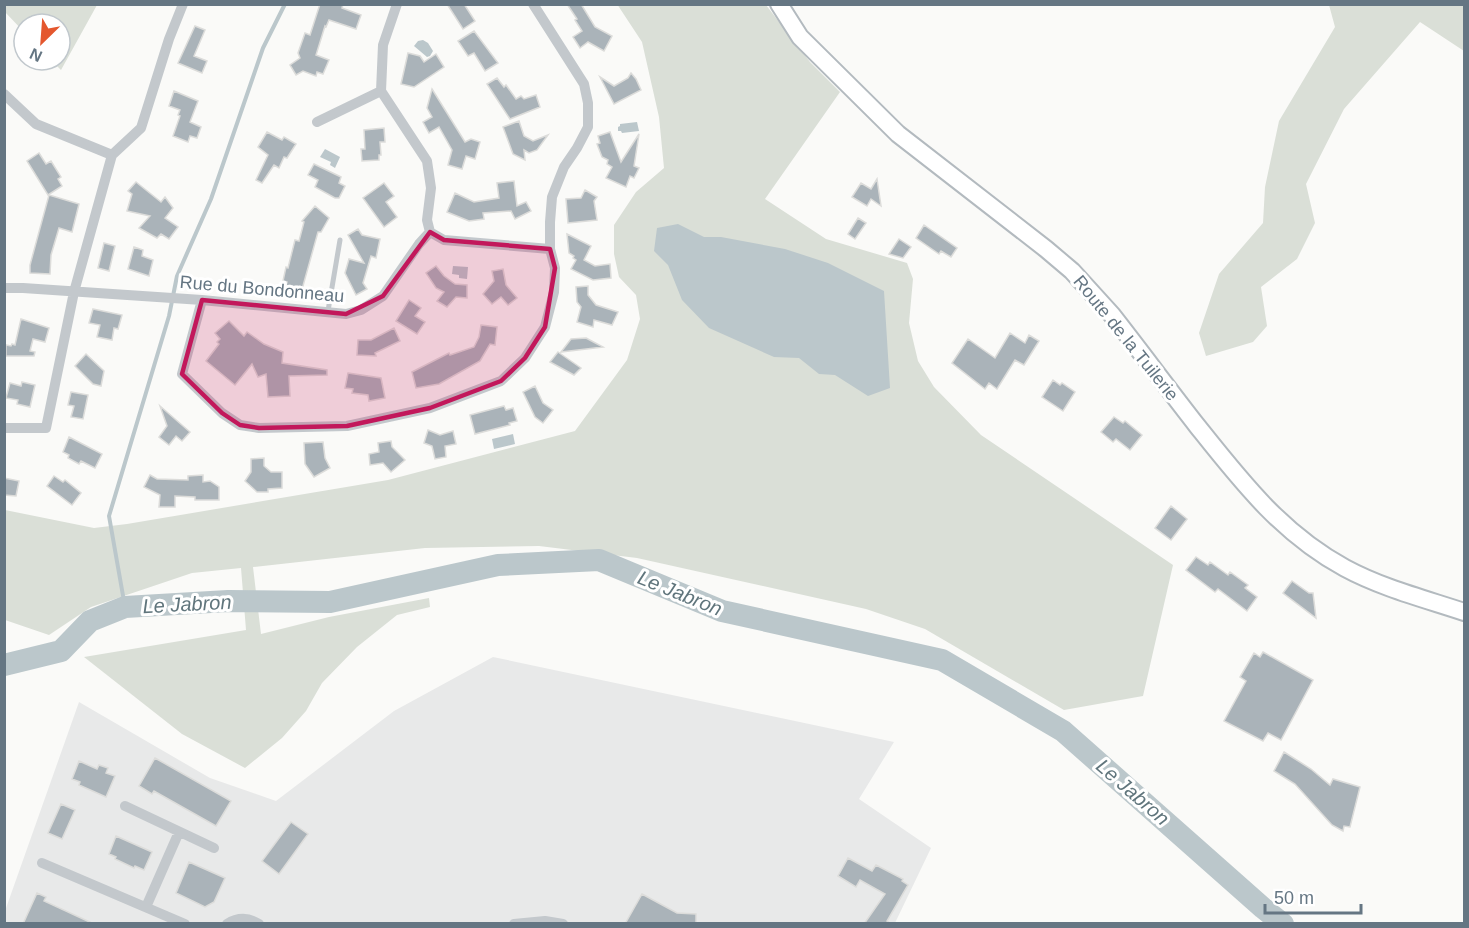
<svg xmlns="http://www.w3.org/2000/svg" width="1469" height="928" viewBox="0 0 1469 928" font-family="Helvetica,sans-serif">
  <style>
    .built { fill: #e8e9e9 }
    .green { fill: #dadfd7 }
    .water { fill: #bbc7cb }
    .lines { fill: none; stroke-linecap: round; stroke-linejoin: round }
    .stream { stroke: #bbc7cb; stroke-width: 4 }
    .river { stroke: #bbc7cb; stroke-width: 22 }
    .building { fill: #aab3b9; stroke: #dcdcda; stroke-width: 1.5 }
    .secondary-casing { stroke: #b3babf; stroke-width: 20 }
    .service { stroke: #c3c8cc; stroke-width: 5 }
    .minor { stroke: #c3c8cc; stroke-width: 10 }
    .secondary { stroke: #fff; stroke-width: 16 }
    .marked { fill: #c2185b; fill-opacity: 0.2; stroke: #c2185b; stroke-width: 4.5; stroke-linejoin: round }
    .labels { text-anchor: middle; dominant-baseline: central; stroke-width: 6; stroke-linejoin: round; paint-order: stroke }
    .street-label { font-size: 18px; fill: #657683; stroke: #fff }
    .water-label { font-size: 20px; font-style: italic; fill: #60757c; stroke: #fff }
  </style>
  <rect width="100%" height="100%" fill="#fafaf8"/>
  <!-- built -->
  <path class="built" d="M493,657L894,742L859,799L931,848L895,923L5,924V911L79,702L210,778L276,801L394,711Z"/>
  <!-- green -->
  <path class="green" d="M5,4H97V5L61,70L51,60H60V24H24V32L5,12Z
    M617,4L766,5L810,62L840,92L765,199L826,239L907,263L913,279L909,323L918,361L934,387L981,435L1173,565L1143,696L1064,710L925,629L866,609L637,558L539,546L425,548L253,567L261,634L329,617L429,598L430,607L397,615L357,647L322,683L306,711L282,738L245,768L182,734L84,657L246,630L241,568L192,573L91,607L49,635L5,620V510L94,528L127,524L388,480L575,431L627,360L640,319L636,295L619,277L614,254V225L636,192L664,168L659,117L642,42Z
    M1329,5H1464V51L1420,22L1344,109L1306,184L1315,223L1297,259L1261,287L1267,326L1253,342L1206,356L1199,333L1219,274L1263,223L1265,187L1279,121L1335,27Z"/>
  <!-- water -->
  <path class="water" d="M423,40L428,43L433,51L430,56L427,57L414,46L418,41Z
    M637,122L639,131L622,133L621,131H618V127L620,126V124Z
    M325,149L340,157L335,168L330,165L331,162L320,157Z
    M678,224L704,237H721L785,249L828,263L884,291L890,388L868,396L835,375L819,374L799,358L774,357L709,328L682,300L668,265L654,251L657,228Z
    M453,266L468,267L467,279L459,278V275L452,274Z
    M513,434L515,444L494,449L492,439Z"/>
  <g class="lines">
    <!-- stream -->
    <path class="stream" d="M125,607L109,516L169,316L177,276L211,199L263,48L285,4"/>
    <!-- river -->
    <path class="river" d="M4,665L61,651L90,621L125,607L228,601L330,602L498,565L599,560L722,611L942,660L1063,731L1263,908L1283,924"/>
  </g>
  <!-- building -->
  <path class="building" d="M320,4H343L342,8L361,15L356,29L329,20L326,27L325,26L316,55L329,60L323,74L317,72L316,76L303,71L296,75L290,65L300,58L298,53L305,33L310,35Z
    M447,4H464L475,21L463,29Z
    M567,4H581L595,27L612,36L604,51L588,42L580,48L573,37L582,31L575,20L577,19Z
    M195,26L205,30L194,56L207,61L202,73L178,63Z
    M474,31L498,63L485,71L474,53L468,56L458,41Z
    M408,53L420,56L424,62L436,54L444,67L414,87L401,84Z
    M631,73L636,79L641,90L614,104L600,77L614,86L628,78Z
    M497,78L504,87L506,85L516,99L521,96L524,99L536,95L540,107L510,119L487,84Z
    M432,89L465,142L471,139L480,142L475,159L466,156L462,169L448,165L452,150L439,127L429,133L423,122L432,117L427,108Z
    M174,91L198,101L190,122L201,127L197,138L190,136L188,142L173,136L180,116L178,115L180,110L169,106Z
    M519,121L524,136L533,141L548,135L537,150L529,153L524,150L525,160L513,154L503,127Z
    M384,128L385,142H380L381,155H379V160L362,161L361,149H365L364,130Z
    M267,132L282,140L284,137L296,144L287,158L284,157L279,168L274,165L262,183L256,180L268,155L258,147Z
    M610,132L621,162L639,134L634,166L639,168L634,178L630,176L626,187L606,178L612,167L607,164L608,160L602,157L597,144L600,143L598,136Z
    M39,153L46,164L51,161L61,177L58,179L62,186L48,195L27,161Z
    M314,164L341,177L339,183L345,186L339,198H335L315,187L318,180L308,175Z
    M877,179L881,206L871,199L867,206L852,197L861,183L871,189Z
    M514,181L517,206L526,202L531,211L515,219L511,211L483,213L484,219L469,221L447,212L455,193L474,202L499,198L497,183Z
    M136,182L161,202L165,197L173,208L165,218L178,227L169,239L161,234L157,238L139,228L150,216L127,211L132,194L128,191Z
    M384,183L394,196L386,202L397,217L384,227L363,198Z
    M585,190L597,197L594,201L597,220L568,223L566,199L581,198Z
    M49,195L79,204L72,232L59,228L51,255L50,274L30,273V265Z
    M315,206L329,218L321,232H318L301,293L285,289L287,282L283,281L286,267L288,268L295,240L299,241L304,222L302,221Z
    M858,218L866,223L855,239L848,234Z
    M924,225L957,248L951,257L941,251L939,254L916,238Z
    M358,229L362,235L380,239L376,258L371,256L363,283L367,289L356,295L345,273L349,259L364,263L348,235Z
    M567,234L591,246L584,260L595,266L610,264L611,278L593,280L571,269L576,260L573,258L574,256L569,253Z
    M899,239L911,247L903,258L889,254Z
    M104,243L115,246L109,271L98,268Z
    M134,247L143,250L142,256L153,260L149,276L128,269Z
    M436,266L444,276L455,284L467,285V298L456,297L447,307L437,301L444,292L436,288L426,273Z
    M503,269L506,285L517,298L508,305L501,297L492,304L483,294L494,281L492,271Z
    M588,286V295L596,305L618,312L612,325L594,320L593,327L577,322L581,307L577,302L576,287Z
    M409,300L421,308L415,316L425,322L417,334L396,321Z
    M93,309L122,315L118,329L114,328L112,340L97,337L100,325L89,323Z
    M21,319L49,328L45,342L33,339L30,351L35,352L34,356H6V345L11,346L12,344L15,345Z
    M229,321L244,336L247,332L264,344L283,352L282,363L327,370V375L289,376L290,396L268,397L266,374L258,377L252,364L235,385L206,361L219,344L217,342L220,339L215,333Z
    M481,325L497,327L495,345L490,344L480,361L439,384L416,388L412,372L449,353L450,355L474,347L479,337Z
    M394,328L400,341L375,353L376,356L357,355L358,340H371Z
    M1010,333L1025,343L1029,335L1039,341L1024,365L1015,360L997,389L989,383L985,389L952,363L968,339L995,358Z
    M586,338L603,347L561,352L571,339Z
    M558,352L581,368L574,375L550,362Z
    M86,354L104,371L101,386L93,384L75,366Z
    M348,373L381,378L385,398L369,401L368,395L352,393L353,389L345,388Z
    M1053,380L1060,385L1062,383L1075,392L1063,411L1042,397Z
    M22,382L35,385L30,407L17,404L18,400L6,398L10,383L21,386Z
    M535,386L543,403L553,410L543,423L535,417L523,392Z
    M71,392L88,395L83,419L71,417L74,406L68,405Z
    M160,406L190,432L182,441L176,436L169,445L159,437L167,426Z
    M504,406L506,410L513,408L517,421L509,423L510,425L475,434L470,415Z
    M1114,417L1123,423L1125,421L1142,435L1130,450L1116,439L1113,442L1101,432Z
    M428,430L440,435L453,431L456,444L445,446L446,457L435,459L432,446L424,443Z
    M69,437L102,454L95,468L81,461L79,464L68,458L69,455L63,452Z
    M391,441L392,447L405,460L391,472L383,463L370,465L369,454L379,452L378,443Z
    M323,442L325,458L330,468L314,477L305,464L304,443Z
    M264,458V466L271,472H282V488L268,489V492H257L245,481L251,472V459Z
    M150,475L157,479L188,480V476L203,475V482L210,481L219,487V500H195V497L175,496V507H159L160,495L144,487Z
    M54,476L63,482L65,480L81,493L72,505L47,486Z
    M4,478L19,481L16,496L4,495Z
    M1171,506L1187,519L1171,540L1155,528Z
    M1196,557L1208,565L1210,562L1228,575L1230,572L1248,585L1245,588L1257,597L1247,611L1218,589L1215,592L1186,570Z
    M1292,581L1309,593H1313L1316,618L1283,593Z
    M1263,652L1313,680L1281,740L1268,733L1263,741L1224,721L1246,681L1240,677L1254,653L1260,657Z
    M1284,752L1311,769L1330,785L1333,779L1360,787L1350,827L1344,826L1343,831L1332,825L1295,784L1274,771Z
    M155,758L231,801L216,826L154,791L152,794L139,786Z
    M79,761L97,769L99,765L108,768L106,773L115,776L106,797L79,785L80,782L72,779Z
    M61,804L75,810L62,839L48,833Z
    M291,822L308,834L279,874L262,861Z
    M116,836L152,852L144,870L135,866L134,868L115,859L116,857L109,854Z
    M848,858L872,871L876,865L903,879L902,881L908,885L887,921L891,924H864L885,894L860,880L856,887L838,876Z
    M189,862L225,878L214,902L205,907L176,893Z
    M37,893L46,897L44,901L94,924H23Z
    M642,894L677,913L696,914V924H625Z"/>
  <g class="lines">
    <!-- secondary casing -->
    <g class="secondary-casing">
      <path id="secondary" d="M779,4L800,37L898,134L1046,249L1072,271L1112,315C1141,352 1169,390 1198,427C1241,481 1282,534 1345,568C1382,588 1425,599 1464,612"/>
    </g>
    <!-- service -->
    <path class="service" d="M328,311L340,240"/>
    <!-- minor -->
    <path class="minor" d="M397,4L383,45L381,91L427,161L431,188L427,220L430,232
      M4,94L36,124L112,155L74,292L46,428H4
      M317,122L381,91
      M112,155L141,128L169,39L183,4
      M4,288H23L202,300L346,314L361,310L383,296L419,244L430,232L444,240L550,249
      M202,300L182,374L222,413L240,425L259,428L347,426L430,408L501,381L525,358L545,327L554,292L555,268L550,249V222L552,197L564,167L577,148L588,127V103L584,84L533,4
      M125,806L214,848
      M42,863L185,924
      M146,907L179,832
      M227,924C238,917 248,917 259,924
      M514,924L545,921L563,924"/>
    <!-- secondary -->
    <use href="#secondary" class="secondary"/>
  </g>
  <!-- marked area -->
  <path class="marked" d="M430,232L444,240L550,249L555,268L545,327L525,358L501,381L430,408L347,426L259,428L240,425L222,413L182,374L202,300L346,314L383,296Z"/>
  <g class="labels">
    <!-- street labels -->
    <g class="street-label">
      <text transform="translate(262 289) rotate(5)">Rue du Bondonneau</text>
      <text transform="translate(1126 338) rotate(51)">Route de la Tuilerie</text>
    </g>
    <!-- water labels -->
    <g class="water-label">
      <text transform="translate(680 593) rotate(22)">Le Jabron</text>
      <text transform="translate(187 604) rotate(-3)">Le Jabron</text>
      <text transform="translate(1133 792) rotate(41)">Le Jabron</text>
    </g>
  </g>
  <!-- border -->
  <rect width="1469" height="928" fill="none" stroke="#657683" stroke-width="12"/>
  <!-- north arrow -->
  <g transform="translate(42 42) rotate(205)"><circle r="28" fill="#ffffff" stroke="#c1c8cd" stroke-width="1.5"/>
  <path d="M0-4.5L10 22L0 15L-10 22Z" fill="#e4572e"/>
  <text y="-9" font-size="16" font-weight="bold" text-anchor="middle" fill="#657683">N</text>
  </g>
  <!-- scale -->
  <path d="M1265 904v9h96v-9" fill="none" stroke="#657683" stroke-width="3"/>
  <text x="1274" y="904" font-size="18" fill="#657683" stroke="#ffffff" stroke-width="4.5" paint-order="stroke">50 m</text>
</svg>
